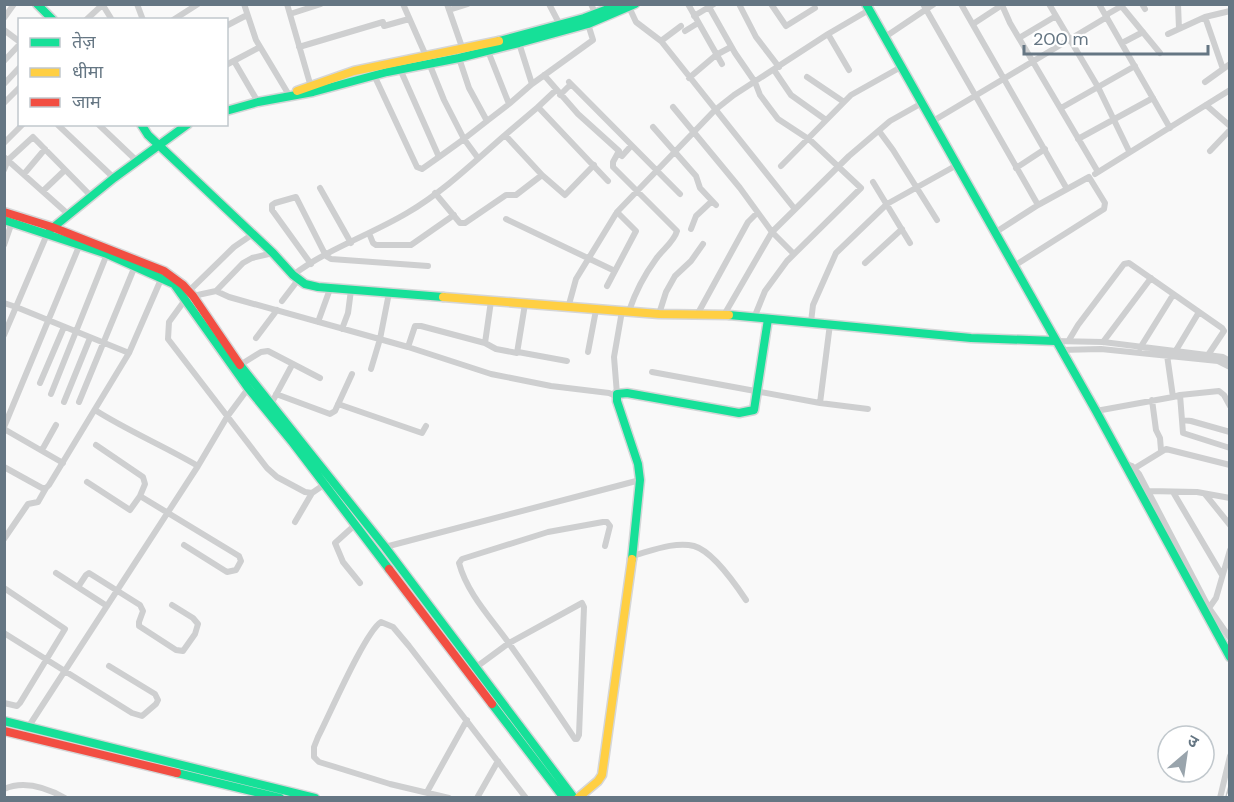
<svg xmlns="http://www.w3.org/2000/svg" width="1234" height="802" viewBox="0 0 1234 802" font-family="'DM Sans','Noto Sans Devanagari',sans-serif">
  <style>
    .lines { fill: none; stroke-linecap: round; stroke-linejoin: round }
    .fast-casing { stroke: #d5d6d7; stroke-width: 11 }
    .slow-casing { stroke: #d5d6d7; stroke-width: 11 }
    .jam-casing { stroke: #d5d6d7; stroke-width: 11 }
    .street { stroke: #cecfd0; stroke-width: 6 }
    .fast { stroke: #16e098; stroke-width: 8 }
    .slow { stroke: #ffcf43; stroke-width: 8 }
    .jam { stroke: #f24e42; stroke-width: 8 }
    .rail-casing { stroke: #c3c5c6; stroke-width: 4 }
    .rail { stroke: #fff; stroke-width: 1.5; stroke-dasharray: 4.5; stroke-linecap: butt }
  </style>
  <rect width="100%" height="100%" fill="#f9f9f9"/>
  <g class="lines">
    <!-- fast casing -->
    <g class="fast-casing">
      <path id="fast" d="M37,4L53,20
        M866,4L1096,411L1230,657
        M499,41L584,18L621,4
        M226,111L258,102L313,92L387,72L459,58L519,43L588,24L635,4
        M141,124L148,135L273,253L293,275L305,284L318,287L443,297
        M4,220L107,254L174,284L248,388L293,443L389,569
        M50,230L114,178L188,124
        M729,315L971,338L1055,341
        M240,365L385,547L574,798
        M632,559L640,480L638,464L617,401V394L627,393L739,413L754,410L768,319
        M492,704L564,798
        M4,721L315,798
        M177,773L280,798"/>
    </g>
    <!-- slow casing -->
    <g class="slow-casing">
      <path id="slow" d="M297,91L354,71L499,41
        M443,297L659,314L729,315
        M578,798L598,781L602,775L632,559"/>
    </g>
    <!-- jam casing -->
    <g class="jam-casing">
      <path id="jam" d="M4,212L52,227L164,271L183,285L193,296L240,365
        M389,569L492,704
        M4,731L177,773"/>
    </g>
    <!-- street -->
    <path class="street" d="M137,4L143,20
      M244,4L256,40L289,95
      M287,4L311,87
      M403,4L426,56
      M447,4L463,50
      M549,4L560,25
      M591,4L596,15
      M688,4L722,64
      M739,4L756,37L779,67
      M771,4L786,26L815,8
      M923,4L1038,205
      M961,4L1067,189
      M1004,4L1002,5L1010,23L1098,172
      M1049,4L1098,87L1129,151
      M1099,4L1170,128
      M1142,4L1145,9
      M1178,4L1179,29
      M629,7L636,22L661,41L794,208
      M709,7L735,53L755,82L760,95L778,119L810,140L861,188L787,261L765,291L754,318
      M449,10L468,4
      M290,14L321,4
      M1106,15L1120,7L1123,8L1160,53
      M694,16L714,4
      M1205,17L1223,69
      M4,18L14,4
      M86,20L100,7H104L112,20
      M173,20L198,4
      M973,24L1002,5
      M226,26L247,15
      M384,26L409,19
      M4,30L20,42
      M685,31L698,23
      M828,34L849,70
      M1168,34L1205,17L1230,11
      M885,37L934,4
      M1019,38L1056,16
      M661,41L681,26
      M1122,43L1143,32
      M299,47L383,22
      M488,51L509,104L532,84L519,43
      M459,58L469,88L487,121L509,104
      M4,61L20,44
      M234,61L258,102
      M429,63L444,100L464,139L487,121
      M226,65L260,47
      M400,69L439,157L464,139L478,158
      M774,70L791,95L826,120
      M374,75L417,167L422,169L439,157
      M544,75L578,114L619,151L613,162V167L677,231C674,242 662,250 656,259C645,274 635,293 629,311
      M807,77L844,102
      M689,78L716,55L731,47
      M569,82L680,194
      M1205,82L1230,64
      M4,84L19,68
      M532,84L593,40L588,24
      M556,90L538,107L608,181
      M560,95L568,87
      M4,103L20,87
      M1206,105L1230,126
      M673,107L740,188L772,232L794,254
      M1061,108L1135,66
      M933,121L1107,17
      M98,124L138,162
      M58,125L114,178
      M653,127L696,176L700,188L716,205
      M879,131L893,150L937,220
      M505,135L538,107
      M1078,139L1153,98
      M4,143L23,124
      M1210,151L1230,130
      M622,156L631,146
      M4,157L68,214
      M781,166L851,95L901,67
      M1016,168L1045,149
      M4,170L8,160L33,137L91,196
      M24,174L45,149
      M1095,174L1230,90
      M873,182L910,243
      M320,188L351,243
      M43,191L65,170
      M435,193L460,223H465L506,195H516L542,175
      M506,219L615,271
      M691,229L696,216L712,201
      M48,232L16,307L129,353
      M996,232L1038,205L1089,177L1105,203L1104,209L1014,266
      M369,233L373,243L376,245H411L454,215
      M4,245L12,222
      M273,253L252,258L243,263L216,291L193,296L185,300L169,322L168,339L267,468L277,477L305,492L312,493L325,484
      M865,263L902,229
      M311,264L272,210V205L275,203L296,197L326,256L331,259L428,266
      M293,275C327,249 370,235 407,213C443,192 474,162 505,135L542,175L565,195L594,165
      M607,286L636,231L617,212
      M189,291L234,247L253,234
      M216,291L229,297L408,347L491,374L551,386L609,393L616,396
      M282,301L298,280
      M4,303L16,307L4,335
      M568,308L576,279L617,212L715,110L734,95L828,34L869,10
      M659,314L666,292L675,276L691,261L703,244
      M697,315L748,222L757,213
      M724,315L772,232L849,156L890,121L922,103
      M318,322L330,289
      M811,322L813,305L836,253L887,204L957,165
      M342,329L348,313L351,290
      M256,338L277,310
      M1069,340L1078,325L1124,264L1129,263L1222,328L1224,331L1208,355
      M1055,341L1103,342L1223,357L1230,361
      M1103,342L1151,278
      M485,343L491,301
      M408,347L415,326H421L485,343L496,349L517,353L525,304
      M1140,348L1173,295
      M1060,350L1101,349L1218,361L1230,367
      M518,352L567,361
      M588,352L596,310
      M1175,352L1199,312
      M1167,355L1173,397L1180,395L1183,433L1230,448
      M240,365L261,352L268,351L320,378
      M371,369L380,339L389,293
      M652,372L820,403L830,324
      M40,383L64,327
      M51,394L107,254
      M276,394L330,414L335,411L352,374
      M617,394L614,357L622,311
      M1180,395L1219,391L1224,395L1230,406
      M1152,400L1156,430L1160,438L1161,450
      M64,402L90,338
      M79,402L135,266
      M820,403L868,409
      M271,404L292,365
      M338,404L419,432L422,433L426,426
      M95,410C128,431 164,446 198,466
      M1096,411L1173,397
      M1182,420L1191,421L1230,432
      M4,427L80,244
      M4,429L63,463
      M96,445L143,477L145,484L140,496L239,556L241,561L236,570L227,572L184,545
      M42,450L56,425
      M1124,463L1132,466L1139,474L1209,608L1230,638
      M4,467L42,488H46L49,485L129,353L162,277
      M1135,468L1166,449L1230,465
      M87,482L130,510L140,496
      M1148,491L1197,492L1230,498
      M1173,492L1222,575
      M1205,494L1230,525
      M295,522L312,493
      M356,524L335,543L343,562L360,583
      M4,539L28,504L38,502L46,488
      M385,547L640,480
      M632,556C651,551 675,541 694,546C712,551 736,585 746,600
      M56,573L107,606
      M78,587L86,575L89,573L140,605L143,611L139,622V626L176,650L183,651L195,634L198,624L193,618L172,605
      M4,588L65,629L20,703L17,706L4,703
      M1209,608L1216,598L1230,550
      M4,633L132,713L142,716L156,704L158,700L155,694L109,666
      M475,668L509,643L582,603L584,607L579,735L577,739H575C553,706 531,674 508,642C490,617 467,593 459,563L462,559L548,532L603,522H607L610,526L605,546
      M27,729L198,466L227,417L250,386
      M4,789C24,780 47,788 65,798
      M427,792L467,720
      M449,798L390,784L319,762L314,757V747L318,737C329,716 365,632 381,622L393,627L409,646L526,798
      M477,798L498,761
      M1220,798L1230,756"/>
    <!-- fast -->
    <use href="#fast" class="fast"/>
    <!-- slow -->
    <use href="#slow" class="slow"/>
    <!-- jam -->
    <use href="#jam" class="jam"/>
    <!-- rail casing -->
    <g class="rail-casing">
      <path id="rail" d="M1227,798L1230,787"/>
    </g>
    <!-- rail -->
    <use href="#rail" class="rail"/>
  </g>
  <!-- border -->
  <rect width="1234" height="802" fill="none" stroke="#657683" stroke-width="12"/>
  <!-- legend -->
  <rect x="18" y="18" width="210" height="108" fill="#ffffff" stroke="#c1c8cd" stroke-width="1.5"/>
  <rect x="30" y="38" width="30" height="9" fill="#16e098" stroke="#c1c8cd" stroke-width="1.5"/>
  <text x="72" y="48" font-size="18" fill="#657683">तेज़</text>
  <rect x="30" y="68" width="30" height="9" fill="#ffcf43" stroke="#c1c8cd" stroke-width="1.5"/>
  <text x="72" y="78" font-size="18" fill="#657683">धीमा</text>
  <rect x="30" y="98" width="30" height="9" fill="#f24e42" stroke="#c1c8cd" stroke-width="1.5"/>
  <text x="72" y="108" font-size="18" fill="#657683">जाम</text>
  <!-- north arrow -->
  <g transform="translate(1186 754) rotate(29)"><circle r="28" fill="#ffffff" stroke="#c1c8cd" stroke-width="1.5"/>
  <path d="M0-4.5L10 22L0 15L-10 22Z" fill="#99a4ac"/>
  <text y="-9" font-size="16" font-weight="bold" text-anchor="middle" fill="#657683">उ</text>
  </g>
  <!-- scale -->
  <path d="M1024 45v9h184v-9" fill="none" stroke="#657683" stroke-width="3"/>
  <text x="1033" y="45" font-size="18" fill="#657683" stroke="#ffffff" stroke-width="4.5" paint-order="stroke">200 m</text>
</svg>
